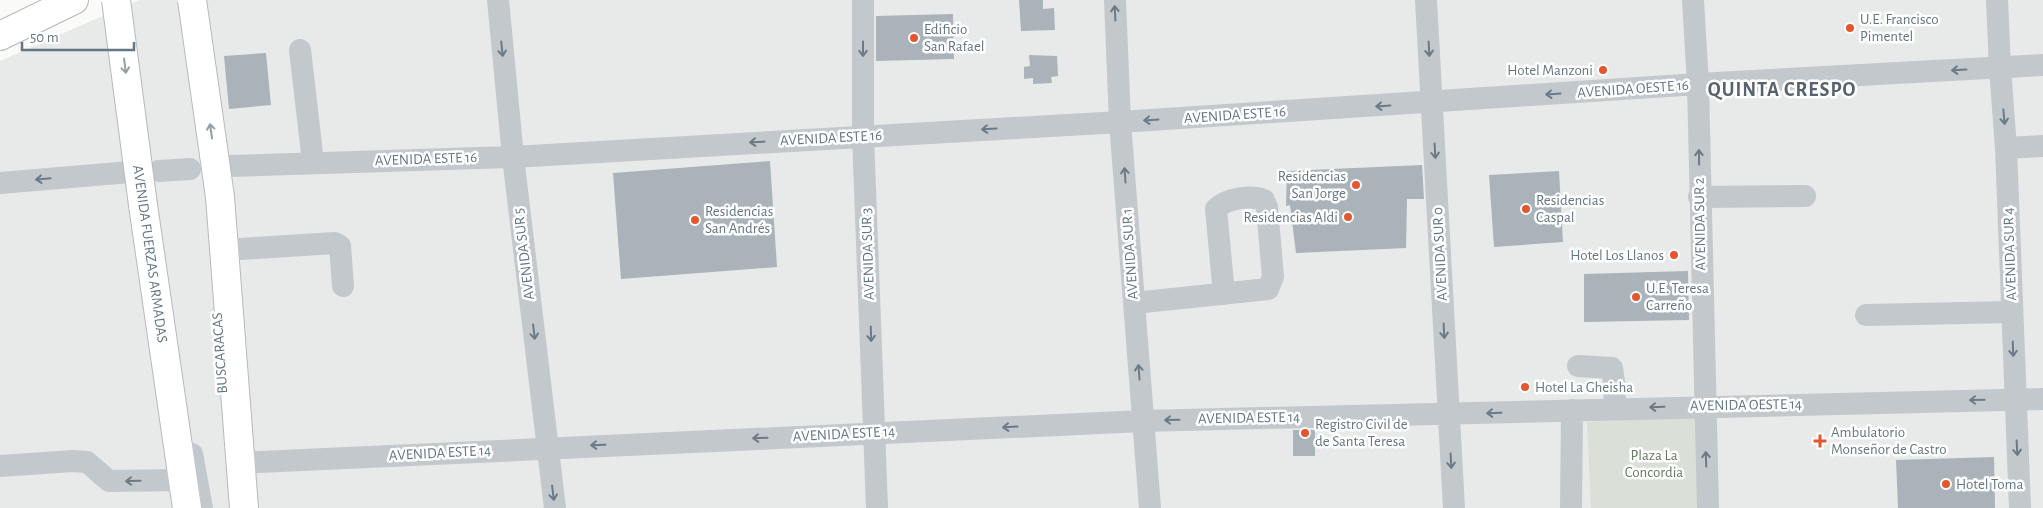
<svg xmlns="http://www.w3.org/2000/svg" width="2043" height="508" viewBox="0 0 2043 508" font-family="'Alegreya Sans',sans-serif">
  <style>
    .built { fill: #e8e9e9 }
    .green { fill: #dadfd7 }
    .building { fill: #aab3b9 }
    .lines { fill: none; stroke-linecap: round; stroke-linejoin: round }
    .major-casing { stroke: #b5babe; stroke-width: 30 }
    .highway-casing { stroke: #b4b9bd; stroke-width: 30 }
    .minor { stroke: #c3c8cc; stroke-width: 22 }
    .major { stroke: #fff; stroke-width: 28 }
    .highway { stroke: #fff; stroke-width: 28 }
    .major-bridge-casing { stroke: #b5babe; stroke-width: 30; stroke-linecap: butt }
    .major-bridge { stroke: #fff; stroke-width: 28 }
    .oneway { stroke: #6a7a87 }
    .oneway2 { stroke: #939fa8 }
    .poi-dot { fill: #e4572e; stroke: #fff; stroke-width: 2 }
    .labels { text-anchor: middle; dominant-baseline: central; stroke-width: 5; stroke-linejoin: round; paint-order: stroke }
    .poi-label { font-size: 15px; fill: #657683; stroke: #fff; text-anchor: start }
    .street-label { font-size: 15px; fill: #657683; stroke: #fff }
    .park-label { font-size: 15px; fill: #687a64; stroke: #fff }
    .district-label { font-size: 20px; font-weight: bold; letter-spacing: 1px; fill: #57646e; stroke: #fff }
  </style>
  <rect width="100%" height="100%" fill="#fafaf8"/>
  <!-- built -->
  <path class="built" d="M139,0H2043V508H0V61Z"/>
  <!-- green -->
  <path class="green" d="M1696,417L1700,508H1591L1587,422Z"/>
  <!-- building -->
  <path class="building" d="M1019,0H1043V9L1054,8L1055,30L1021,31Z
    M953,14L954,59L876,61V16Z
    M266,53L271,105L229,109L224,56Z
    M1029,55L1057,56L1058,76L1051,77L1052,83L1033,84V78L1024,79V67L1030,66Z
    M770,161L777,267L621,279L613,173Z
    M1422,165L1424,199H1407L1406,248L1296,253L1290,205L1286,206L1287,171Z
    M1559,171L1563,242L1494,247L1489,175Z
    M1688,271L1689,320L1584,322V274Z
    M1293,430H1315V456H1293Z
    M1994,457L1995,508H1898L1896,460Z"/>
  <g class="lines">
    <!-- major casing -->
    <g class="major-casing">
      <path id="major" d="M220,197L244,508
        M143,205L187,508"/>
    </g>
    <!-- highway casing -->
    <g class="highway-casing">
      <path id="highway" d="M0,36L74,0"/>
    </g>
    <!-- minor -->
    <path class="minor" d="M498,0L513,157L555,508
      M863,0V136L877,508
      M1115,0L1120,122L1150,508
      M1426,0L1454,508
      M1693,0L1698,84L1708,508
      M1997,0L2000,68L2006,148L2020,508
      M300,50L313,162
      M2006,148L2043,146
      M229,166L513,157L1120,122L1698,84L2043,65
      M159,171L190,169
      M0,183L130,172
      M1699,197L1805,196
      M224,250L335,243L340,246L343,286
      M1134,303L1268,289L1273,277L1267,207L1264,200C1251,195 1226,198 1216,209L1224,294
      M1866,315L2012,312
      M1578,366L1612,368L1615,389L1614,409
      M192,454L202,508
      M240,463L1143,421L2043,399
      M0,466L73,461L87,462L109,481L182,480
      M1571,508L1572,410"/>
    <!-- major -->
    <use href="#major" class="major"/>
    <!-- highway -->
    <use href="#highway" class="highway"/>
    <!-- major-bridge casing -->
    <g class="major-bridge-casing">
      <path id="major-bridge" d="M116,0L143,205
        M192,0L220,197"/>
    </g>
    <!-- major-bridge -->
    <use href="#major-bridge" class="major-bridge"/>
  </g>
  <!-- one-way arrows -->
  <defs><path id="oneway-shaft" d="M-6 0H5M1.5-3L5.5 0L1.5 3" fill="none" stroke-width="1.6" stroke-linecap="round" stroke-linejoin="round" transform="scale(1.25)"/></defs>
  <g class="oneway">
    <use href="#oneway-shaft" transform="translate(1115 13) rotate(-93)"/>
    <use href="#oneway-shaft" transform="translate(502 49) rotate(84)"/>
    <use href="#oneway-shaft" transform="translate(863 49) rotate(90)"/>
    <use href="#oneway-shaft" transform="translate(1429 49) rotate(87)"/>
    <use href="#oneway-shaft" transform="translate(1959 70) rotate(177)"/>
    <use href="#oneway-shaft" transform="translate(1553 94) rotate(176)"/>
    <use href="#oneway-shaft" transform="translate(1383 106) rotate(176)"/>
    <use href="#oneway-shaft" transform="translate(2004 117) rotate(85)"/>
    <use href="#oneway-shaft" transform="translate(1151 120) rotate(176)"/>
    <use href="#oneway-shaft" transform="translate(989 129) rotate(177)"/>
    <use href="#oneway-shaft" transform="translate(757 142) rotate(177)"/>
    <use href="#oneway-shaft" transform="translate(1435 151) rotate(87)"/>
    <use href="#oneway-shaft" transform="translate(1699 157) rotate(-91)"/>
    <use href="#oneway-shaft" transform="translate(1125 175) rotate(-94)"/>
    <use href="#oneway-shaft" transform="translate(43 179) rotate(175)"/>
    <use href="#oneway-shaft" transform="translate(1444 331) rotate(87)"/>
    <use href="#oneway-shaft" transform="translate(534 332) rotate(83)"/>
    <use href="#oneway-shaft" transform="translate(871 334) rotate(88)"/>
    <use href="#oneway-shaft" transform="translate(2013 349) rotate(88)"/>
    <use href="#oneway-shaft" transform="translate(1139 372) rotate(-94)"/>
    <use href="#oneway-shaft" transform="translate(1977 400) rotate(179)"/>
    <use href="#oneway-shaft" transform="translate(1657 407) rotate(178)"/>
    <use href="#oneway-shaft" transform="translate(1494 413) rotate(178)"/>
    <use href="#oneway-shaft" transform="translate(1172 420) rotate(179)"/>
    <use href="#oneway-shaft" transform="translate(1010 427) rotate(177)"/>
    <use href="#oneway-shaft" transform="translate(760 438) rotate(178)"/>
    <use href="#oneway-shaft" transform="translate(598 445) rotate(178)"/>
    <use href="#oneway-shaft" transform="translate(2017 448) rotate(87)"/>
    <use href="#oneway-shaft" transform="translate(1706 459) rotate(-92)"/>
    <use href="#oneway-shaft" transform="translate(1451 461) rotate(87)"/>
    <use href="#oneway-shaft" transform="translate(133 481) rotate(179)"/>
    <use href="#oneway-shaft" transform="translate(553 493) rotate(83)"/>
  </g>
  <g class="oneway2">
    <use href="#oneway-shaft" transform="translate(125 66) rotate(83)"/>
    <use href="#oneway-shaft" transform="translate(211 131) rotate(-98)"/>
  </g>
  <!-- markers -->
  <g class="poi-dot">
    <circle cx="1850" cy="28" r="5"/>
    <circle cx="914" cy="38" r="5"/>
    <circle cx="1603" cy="70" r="5"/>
    <circle cx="1356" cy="185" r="5"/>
    <circle cx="1526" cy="209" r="5"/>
    <circle cx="1348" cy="217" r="5"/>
    <circle cx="695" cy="220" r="5"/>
    <circle cx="1674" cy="255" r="5"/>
    <circle cx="1636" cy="297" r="5"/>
    <circle cx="1525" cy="387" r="5"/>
    <circle cx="1305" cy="433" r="5"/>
    <path d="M1817.5 433.5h5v5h5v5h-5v5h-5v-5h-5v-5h5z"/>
    <circle cx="1946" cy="484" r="5"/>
  </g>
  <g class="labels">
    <!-- poi labels -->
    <g class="poi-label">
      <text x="1860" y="19">U.E. Francisco<tspan x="1860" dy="17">Pimentel</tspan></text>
      <text x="924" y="29">Edificio<tspan x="924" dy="17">San Rafael</tspan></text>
      <text x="1593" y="70" text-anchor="end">Hotel Manzoni</text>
      <text x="1346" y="176" text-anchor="end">Residencias<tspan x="1346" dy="17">San Jorge</tspan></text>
      <text x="1536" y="200">Residencias<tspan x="1536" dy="17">Caspal</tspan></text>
      <text x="705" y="211">Residencias<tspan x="705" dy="17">San Andrés</tspan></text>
      <text x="1338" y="217" text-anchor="end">Residencias Aldi</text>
      <text x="1664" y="255" text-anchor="end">Hotel Los Llanos</text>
      <text x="1646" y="288">U.E. Teresa<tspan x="1646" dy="17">Carreño</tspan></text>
      <text x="1535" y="387">Hotel La Gheisha</text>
      <text x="1315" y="424">Registro Civil de<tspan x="1315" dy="17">de Santa Teresa</tspan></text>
      <text x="1831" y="432">Ambulatorio<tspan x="1831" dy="17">Monseñor de Castro</tspan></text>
      <text x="1956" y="484">Hotel Toma</text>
    </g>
    <!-- street labels -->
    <g class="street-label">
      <text transform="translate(1633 89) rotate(-4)">AVENIDA OESTE 16</text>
      <text transform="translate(1235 115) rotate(-4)">AVENIDA ESTE 16</text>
      <text transform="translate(831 138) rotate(-3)">AVENIDA ESTE 16</text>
      <text transform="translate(426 159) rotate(-2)">AVENIDA ESTE 16</text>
      <text transform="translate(1700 224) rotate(-91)">AVENIDA SUR 2</text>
      <text transform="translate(150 254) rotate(82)">AVENIDA FUERZAS ARMADAS</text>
      <text transform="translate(524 254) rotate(-97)">AVENIDA SUR 5</text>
      <text transform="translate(868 254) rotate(-92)">AVENIDA SUR 3</text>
      <text transform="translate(1130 254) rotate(-94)">AVENIDA SUR 1</text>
      <text transform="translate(1440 254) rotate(-93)">AVENIDA SUR 0</text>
      <text transform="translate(2010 254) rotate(-92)">AVENIDA SUR 4</text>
      <text transform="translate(220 353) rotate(-94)">BUSCARACAS</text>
      <text transform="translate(1746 405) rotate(-1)">AVENIDA OESTE 14</text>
      <text transform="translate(1249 418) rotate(-1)">AVENIDA ESTE 14</text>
      <text transform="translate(844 434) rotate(-3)">AVENIDA ESTE 14</text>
      <text transform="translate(440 453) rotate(-3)">AVENIDA ESTE 14</text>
    </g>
    <!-- park labels -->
    <g class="park-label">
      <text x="1654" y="455">Plaza La<tspan x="1654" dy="17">Concordia</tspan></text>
    </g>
    <!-- district labels -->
    <g class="district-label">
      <text x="1782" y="90">QUINTA CRESPO</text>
    </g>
  </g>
  <!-- scale -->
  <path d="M22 42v8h112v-8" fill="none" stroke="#657683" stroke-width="2.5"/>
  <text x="30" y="42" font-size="15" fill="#657683" stroke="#ffffff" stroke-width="4" paint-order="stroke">50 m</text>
</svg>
